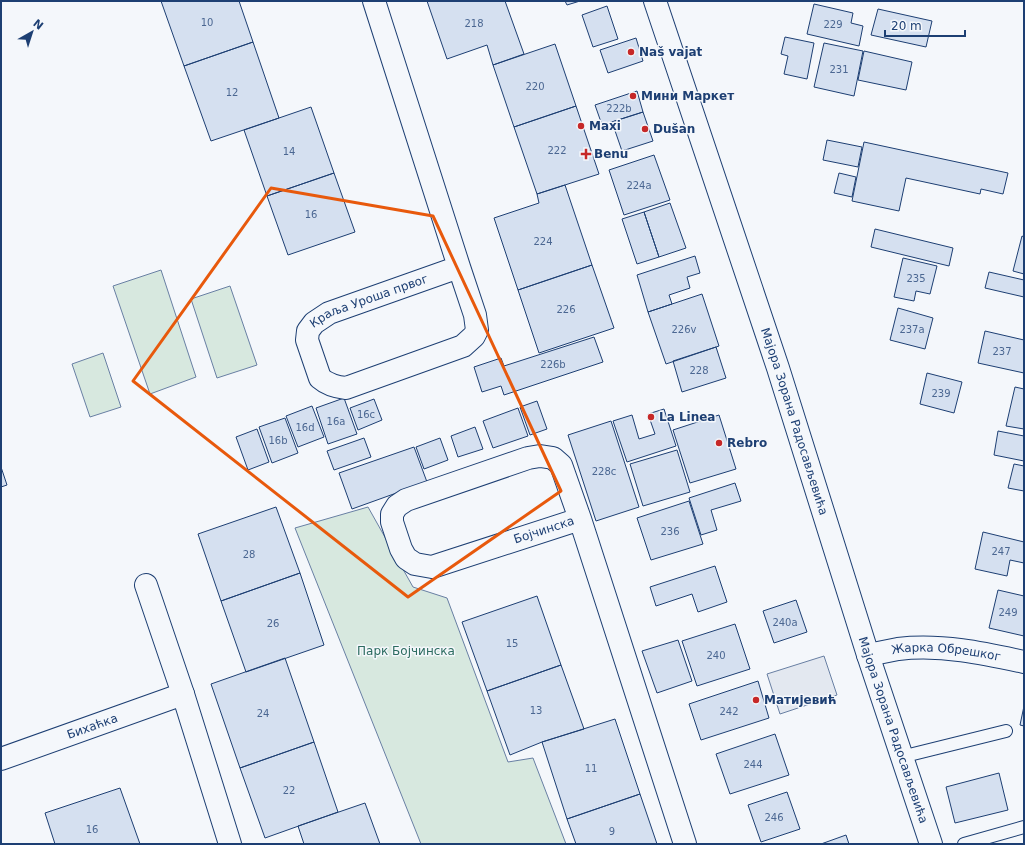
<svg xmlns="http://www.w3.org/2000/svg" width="1025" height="845" viewBox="0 0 1025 845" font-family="'DejaVu Sans',sans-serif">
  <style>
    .green { fill: #d7e8df; stroke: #687fa3 }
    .parking { fill: #e3e8f0; stroke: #687fa3 }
    .building { fill: #d5e0f0; stroke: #1d3f73 }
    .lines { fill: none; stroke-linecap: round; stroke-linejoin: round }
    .service-casing { stroke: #1d3f73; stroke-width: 14 }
    .minor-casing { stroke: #1d3f73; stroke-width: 24 }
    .secondary-casing { stroke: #1d3f73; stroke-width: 24 }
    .service { stroke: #f4f7fb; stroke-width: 12 }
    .minor { stroke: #f4f7fb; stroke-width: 22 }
    .secondary { stroke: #f4f7fb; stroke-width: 22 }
    .marked { fill: none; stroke: #e8590c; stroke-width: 3; stroke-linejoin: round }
    .poi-dot { fill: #c62828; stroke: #f4f7fb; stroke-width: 1.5 }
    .labels { text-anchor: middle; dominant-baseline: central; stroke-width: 3; stroke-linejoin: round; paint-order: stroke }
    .number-label { font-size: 10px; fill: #4b6792 }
    .poi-label { font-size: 12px; font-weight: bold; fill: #1d3f73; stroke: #f4f7fb; text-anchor: start }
    .street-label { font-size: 12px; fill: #1d3f73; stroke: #f4f7fb }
    .park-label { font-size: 12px; fill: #2c6c60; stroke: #f4f7fb }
  </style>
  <rect width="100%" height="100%" fill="#f4f7fb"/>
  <!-- green -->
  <path class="green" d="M161,270L196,377L150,394L113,286Z
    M230,286L257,365L217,378L191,299Z
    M103,353L121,407L90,417L72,364Z
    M368,507L413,587L447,598L508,762L533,758L566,844H421L295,528Z"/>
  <!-- parking -->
  <path class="parking" d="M824,656L837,695L780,714L767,674Z"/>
  <!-- building -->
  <path class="building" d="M161,1H239L253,42L184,66Z
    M427,1H505L524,54L493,65L487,45L447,59Z
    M565,1H580L567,5Z
    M814,4L853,13L851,23L863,26L859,46L807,34Z
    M607,6L618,39L593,47L582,15Z
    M878,9L932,21L926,47L871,35Z
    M785,37L814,43L807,79L784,74L788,56L781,54Z
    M636,38L643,61L608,73L600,50Z
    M253,42L279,118L211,141L184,66Z
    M824,43L863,51L854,96L814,87Z
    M555,44L576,106L514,127L493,65Z
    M864,51L912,62L906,90L858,80Z
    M637,91L643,112L602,125L595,105Z
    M576,106L599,174L537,194L514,127Z
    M311,107L334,173L267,196L244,130Z
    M643,112L653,141L622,151L612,122Z
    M827,140L862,147L858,167L823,160Z
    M864,142L1008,173L1003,194L981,189L980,194L906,178L899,211L852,201Z
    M654,155L670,200L624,215L609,170Z
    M334,173L355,232L288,255L267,196Z
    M839,173L856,177L852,197L834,193Z
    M565,185L592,265L518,290L494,218L539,203L537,194Z
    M670,203L686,248L659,257L644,212Z
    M644,212L659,257L637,264L622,219Z
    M875,229L953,248L949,266L871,247Z
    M1022,236L1024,237V274L1013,271Z
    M695,256L700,273L687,277L690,288L669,295L672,304L648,312L637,275Z
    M903,258L937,266L930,294L916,291L914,301L894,297Z
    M592,265L614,328L539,353L518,290Z
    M989,272L1024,280V297L985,288Z
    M702,294L719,346L666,364L648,312Z
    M898,308L933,318L925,349L890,340Z
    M985,331L1024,340V373L978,363Z
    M594,337L603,362L504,395L501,386L482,392L474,367L501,358L504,366Z
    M716,347L726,378L682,392L673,361Z
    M927,373L962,382L954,413L920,404Z
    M1015,387L1024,389V429L1006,426Z
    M344,398L357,434L328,444L316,408Z
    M374,399L382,420L358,430L350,408Z
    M537,401L547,429L530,435L520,407Z
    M312,406L324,437L298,447L286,416Z
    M518,408L528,436L493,448L483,421Z
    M664,409L676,446L627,462L613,421L632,415L639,439L655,434L648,414Z
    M719,415L736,469L690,483L673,430Z
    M285,418L298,453L272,463L259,427Z
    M611,421L639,507L596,521L568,435Z
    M475,427L483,449L458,457L451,436Z
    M257,429L269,462L248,470L236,437Z
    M998,431L1024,436V461L994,455Z
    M364,438L371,457L334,470L327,451Z
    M440,438L448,460L424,469L416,447Z
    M414,447L427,482L352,509L339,473Z
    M677,450L690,492L643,506L630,464Z
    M1014,464L1024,466V491L1008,488Z
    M1,467L7,485L1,487Z
    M735,483L741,501L711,510L717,530L701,535L689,498Z
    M689,501L703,544L651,560L637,518Z
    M276,507L300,573L221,601L198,534Z
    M983,532L1024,542V563L1010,560L1007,576L975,569Z
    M715,566L727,602L698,612L692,594L656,606L650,587Z
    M300,573L324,645L246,672L221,601Z
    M998,590L1024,596V636L989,628Z
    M537,596L561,665L487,691L462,622Z
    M796,600L807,632L774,643L763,611Z
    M735,624L750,669L697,686L682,641Z
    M678,640L692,681L657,693L642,651Z
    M285,658L314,742L240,768L211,684Z
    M561,665L584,729L542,742L510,755L487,691Z
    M758,681L769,718L701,740L689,704Z
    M1024,706V726L1020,725Z
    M615,719L640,794L567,819L542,742Z
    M775,734L789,775L730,794L716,754Z
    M314,742L338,812L265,838L240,768Z
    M999,773L1008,810L955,823L946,787Z
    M120,788L140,844H55L45,813Z
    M787,792L800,829L761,842L748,805Z
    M640,794L657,844H576L567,819Z
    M365,803L380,844H304L298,826Z
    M846,835L849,844H821Z"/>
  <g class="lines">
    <!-- service casing -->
    <g class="service-casing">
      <path id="service" d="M901,757L1006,731
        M964,844L1024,827"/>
    </g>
    <!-- minor casing -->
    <g class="minor-casing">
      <g id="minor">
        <path id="s1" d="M374,1L459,267L475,315L477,330L474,336L463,346L346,388C336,387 328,385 320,378L307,340L308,331L314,323L329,313L459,267"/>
        <path d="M580,519L432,567L415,564L406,558L401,549L392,522V514L397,506L406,500L528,458L540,456L553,458L561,465L580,519L685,844"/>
        <path d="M146,585L183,694L230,844"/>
        <path id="s2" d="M868,655C878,653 888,651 898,649C941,644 983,653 1024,662"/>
        <path id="s3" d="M1,759L183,694"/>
      </g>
    </g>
    <!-- secondary casing -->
    <g class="secondary-casing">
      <g id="secondary">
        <path id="s4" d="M655,1L778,368L868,655L931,844"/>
      </g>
    </g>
    <!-- service -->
    <use href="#service" class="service"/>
    <!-- minor -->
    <use href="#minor" class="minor"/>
    <!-- secondary -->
    <use href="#secondary" class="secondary"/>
  </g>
  <!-- marked area -->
  <path class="marked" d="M271,188L433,216L561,491L408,597L133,381Z"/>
  <!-- markers -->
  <g class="poi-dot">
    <circle cx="631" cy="52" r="4"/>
    <circle cx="633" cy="96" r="4"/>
    <circle cx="581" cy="126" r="4"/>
    <circle cx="645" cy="129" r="4"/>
    <path d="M584 148h4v4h4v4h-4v4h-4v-4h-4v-4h4z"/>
    <circle cx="651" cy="417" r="4"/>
    <circle cx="719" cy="443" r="4"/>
    <circle cx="756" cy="700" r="4"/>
  </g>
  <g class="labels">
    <!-- number labels -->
    <g class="number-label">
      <text x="207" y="22">10</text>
      <text x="474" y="23">218</text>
      <text x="833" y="24">229</text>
      <text x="839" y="69">231</text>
      <text x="535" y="86">220</text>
      <text x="232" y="92">12</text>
      <text x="619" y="108">222b</text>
      <text x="557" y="150">222</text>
      <text x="289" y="151">14</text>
      <text x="639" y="185">224a</text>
      <text x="311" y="214">16</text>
      <text x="543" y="241">224</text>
      <text x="916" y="278">235</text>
      <text x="566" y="309">226</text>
      <text x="684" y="329">226v</text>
      <text x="912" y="329">237a</text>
      <text x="1002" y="351">237</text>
      <text x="553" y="364">226b</text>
      <text x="699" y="370">228</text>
      <text x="941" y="393">239</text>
      <text x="366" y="414">16c</text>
      <text x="336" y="421">16a</text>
      <text x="305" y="427">16d</text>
      <text x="278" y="440">16b</text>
      <text x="604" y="471">228c</text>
      <text x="670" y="531">236</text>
      <text x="1001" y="551">247</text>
      <text x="249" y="554">28</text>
      <text x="1008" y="612">249</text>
      <text x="785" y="622">240a</text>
      <text x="273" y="623">26</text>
      <text x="512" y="643">15</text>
      <text x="716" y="655">240</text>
      <text x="536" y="710">13</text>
      <text x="729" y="711">242</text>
      <text x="263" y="713">24</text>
      <text x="753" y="764">244</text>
      <text x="591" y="768">11</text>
      <text x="289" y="790">22</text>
      <text x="774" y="817">246</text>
      <text x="92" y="829">16</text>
      <text x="612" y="831">9</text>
    </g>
    <!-- poi labels -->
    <g class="poi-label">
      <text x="639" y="52">Naš vajat</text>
      <text x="641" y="96">Мини Маркет</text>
      <text x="589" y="126">Maxi</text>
      <text x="653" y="129">Dušan</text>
      <text x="594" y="154">Benu</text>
      <text x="659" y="417">La Linea</text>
      <text x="727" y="443">Rebro</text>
      <text x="764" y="700">Матијевић</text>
    </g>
    <!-- street labels -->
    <g class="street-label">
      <text stroke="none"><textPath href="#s1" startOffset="638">Краља Уроша првог</textPath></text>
      <text stroke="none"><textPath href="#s4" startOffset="443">Мајора Зорана Радосављевића</textPath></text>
      <text transform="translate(544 530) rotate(-18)">Бојчинска</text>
      <text stroke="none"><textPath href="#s2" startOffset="79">Жарка Обрешког</textPath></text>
      <text stroke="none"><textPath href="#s3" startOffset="97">Бихаћка</textPath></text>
      <text stroke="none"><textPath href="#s4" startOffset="767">Мајора Зорана Радосављевића</textPath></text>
    </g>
    <!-- park labels -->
    <g class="park-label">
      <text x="406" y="651">Парк Бојчинска</text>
    </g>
  </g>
  <!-- border -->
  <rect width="1025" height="845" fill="none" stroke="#1d3f73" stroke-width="4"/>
  <!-- north arrow -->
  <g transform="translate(32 32) rotate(39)" stroke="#f4f7fb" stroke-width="3" paint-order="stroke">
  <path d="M0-3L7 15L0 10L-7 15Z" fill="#1d3f73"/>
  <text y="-6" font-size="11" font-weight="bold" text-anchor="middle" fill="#1d3f73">N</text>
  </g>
  <!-- scale -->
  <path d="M885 30v6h80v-6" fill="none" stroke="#1d3f73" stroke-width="2"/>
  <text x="891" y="30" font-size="12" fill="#1d3f73" stroke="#f4f7fb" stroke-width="3" paint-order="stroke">20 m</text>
</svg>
